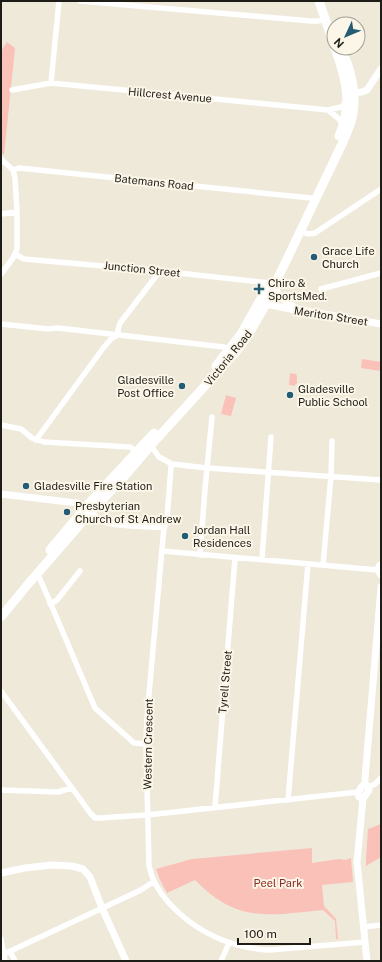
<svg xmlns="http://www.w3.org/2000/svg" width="382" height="962" viewBox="0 0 382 962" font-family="'Public Sans',sans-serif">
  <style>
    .green { fill: #fac1b8 }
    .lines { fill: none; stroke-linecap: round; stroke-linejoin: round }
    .minor { stroke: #fff; stroke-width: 5.5 }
    .tertiary { stroke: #fff; stroke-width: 7 }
    .secondary { stroke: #fff; stroke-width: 7 }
    .trunk { stroke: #fff; stroke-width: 9 }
    .poi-dot { fill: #245c76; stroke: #fcf6e8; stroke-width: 1.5 }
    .labels { text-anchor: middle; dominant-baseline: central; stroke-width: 4; stroke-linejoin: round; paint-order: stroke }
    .street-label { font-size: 11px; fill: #1e1c17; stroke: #fcf6e8 }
    .poi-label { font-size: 11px; fill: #1e1c17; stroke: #fcf6e8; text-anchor: start }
    .park-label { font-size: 11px; fill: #882a21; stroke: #fcf6e8 }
  </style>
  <rect width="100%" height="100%" fill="#efe9da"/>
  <!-- green -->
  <path class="green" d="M7,42L15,48L4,155L1,152V132L2,120L1,118V51Z
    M362,359L381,362V371L361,368Z
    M290,373L296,374L297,376V383L294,386L289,385Z
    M226,395L236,398L231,416L221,414Z
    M381,824V857L366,866V858L368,829Z
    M312,848V863L339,859L345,860L351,858L353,882L322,885L324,906L336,919L338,939H336L335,921L323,910C269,915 238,924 195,880L167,893L160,880L156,869L192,859Z"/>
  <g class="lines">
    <!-- minor -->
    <path class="minor" d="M80,1L311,21H319L325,19
      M51,83L59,1
      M12,90L51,83L328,110L341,107L347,102
      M328,110L339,119L343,126
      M1,159L13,170
      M13,170L19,168L311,198
      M1,214L17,212
      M300,231L308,234L315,233L381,189
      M15,254L24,259L160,271L269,283
      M1,274L13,258L17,249V212L15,178L13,170
      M321,289L381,273
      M1,324L48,329L58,328L224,347L231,350
      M118,335V330L120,323L160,271
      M1,425L21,429L32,438L44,442L130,447L136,451
      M36,440L104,347L112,338L118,335
      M151,446L159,457L172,464L207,468L381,480
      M172,464L171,467L167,518L164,527L147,716L146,744L149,866C152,881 159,892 169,903C195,932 231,948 269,950L365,942
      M162,551L378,570
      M200,555L205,489L212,417
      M262,559L271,437
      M323,565L331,476L332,441
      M36,574L40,579L53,609L95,708L134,743L146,744
      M50,604L57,600L80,571
      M1,691L91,814L95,818H99L147,815L358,792
      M369,787L375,784L381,778
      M1,790L58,792L71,788
      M288,800L308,564
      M215,807L235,558
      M364,927L381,925
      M1,939L5,961
      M10,951L15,961
      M4,954L141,890L153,882
      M221,961L229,943"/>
    <!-- tertiary -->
    <path class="tertiary" d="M349,93L362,92L367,90L381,69
      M276,282C276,284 275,286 276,289C278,296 291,306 298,309
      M263,300L266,304L295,310H301L330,315L381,324
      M381,565L379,566L378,570L379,572L381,575
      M365,785V779L381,587
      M363,798L357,862L367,961
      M363,798L359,797L358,793L362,786L365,785
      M363,798L365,796L369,790V787L365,785
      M1,873L25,868L52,865L72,866L83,869L90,877L102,908L126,961"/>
    <!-- secondary -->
    <path class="secondary" d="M1,494L77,503C85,507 91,515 99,519C116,527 145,525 164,527"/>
    <!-- trunk -->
    <path class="trunk" d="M319,1L334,45
      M335,48C346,79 353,104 339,136
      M216,366L241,334L267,288
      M50,550L90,502L154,433
      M1,617L29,583L90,513L122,479L152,444L235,353L247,337L258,318L266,304L276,282L343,142C346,134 350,127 352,118C358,94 351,70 341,48"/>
  </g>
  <!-- markers -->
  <g class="poi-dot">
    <circle cx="314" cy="257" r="4"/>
    <path d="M257 283h4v4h4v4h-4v4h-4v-4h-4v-4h4z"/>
    <circle cx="182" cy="386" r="4"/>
    <circle cx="290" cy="395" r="4"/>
    <circle cx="26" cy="486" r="4"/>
    <circle cx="67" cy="512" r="4"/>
    <circle cx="185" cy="536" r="4"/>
  </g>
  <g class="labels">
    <!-- street labels -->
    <g class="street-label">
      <text transform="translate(170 95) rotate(5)">Hillcrest Avenue</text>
      <text transform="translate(154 182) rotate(6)">Batemans Road</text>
      <text transform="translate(142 269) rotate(6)">Junction Street</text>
      <text transform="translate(331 316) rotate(9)">Meriton Street</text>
      <text transform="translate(228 358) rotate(-51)">Victoria Road</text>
      <text transform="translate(225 682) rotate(-85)">Tyrell Street</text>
      <text transform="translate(148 744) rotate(-89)">Western Crescent</text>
    </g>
    <!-- poi labels -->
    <g class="poi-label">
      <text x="322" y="251">Grace Life<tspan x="322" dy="13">Church</tspan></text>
      <text x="268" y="283">Chiro &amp;<tspan x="268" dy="13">SportsMed.</tspan></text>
      <text x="174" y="380" text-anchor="end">Gladesville<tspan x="174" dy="13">Post Office</tspan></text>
      <text x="298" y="389">Gladesville<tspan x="298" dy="13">Public School</tspan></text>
      <text x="34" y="486">Gladesville Fire Station</text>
      <text x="75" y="506">Presbyterian<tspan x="75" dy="13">Church of St Andrew</tspan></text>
      <text x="193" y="530">Jordan Hall<tspan x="193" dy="13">Residences</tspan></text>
    </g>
    <!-- park labels -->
    <g class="park-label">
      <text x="278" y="883">Peel Park</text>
    </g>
  </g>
  <!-- border -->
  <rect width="382" height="962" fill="none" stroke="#1e1c17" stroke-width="4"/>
  <!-- north arrow -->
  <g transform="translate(346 36) rotate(226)"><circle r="19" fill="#fcf6e8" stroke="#a39f94"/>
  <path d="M0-3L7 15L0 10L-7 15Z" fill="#245c76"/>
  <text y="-6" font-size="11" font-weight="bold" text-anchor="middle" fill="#1e1c17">N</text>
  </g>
  <!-- scale -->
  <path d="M238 938v6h72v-6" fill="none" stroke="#1e1c17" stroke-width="2"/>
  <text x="244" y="938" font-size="12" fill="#1e1c17" stroke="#fcf6e8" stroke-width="3" paint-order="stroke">100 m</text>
</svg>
